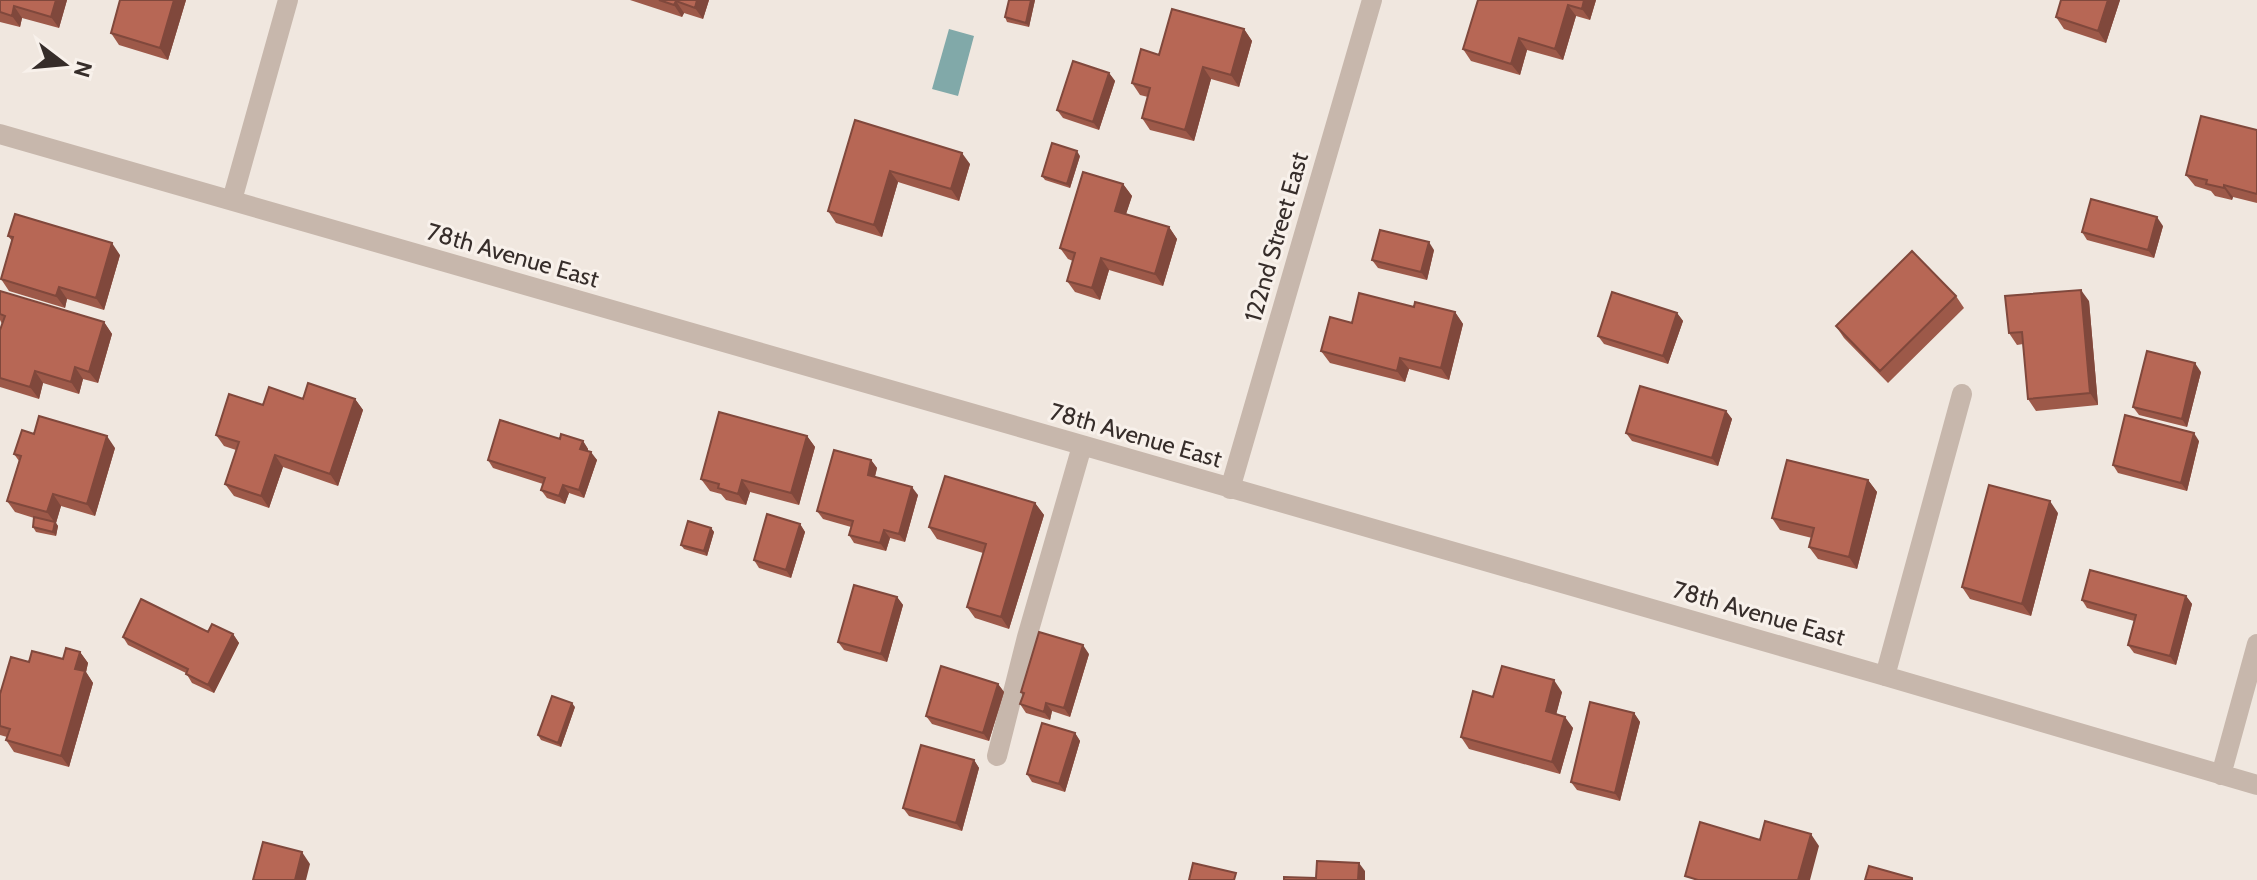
<svg xmlns="http://www.w3.org/2000/svg" width="2257" height="880" viewBox="0 0 2257 880" font-family="Cabin,sans-serif">
  <style>
    .water { fill: #81a9a9 }
    .lines { fill: none; stroke-linecap: round; stroke-linejoin: round }
    .minor { stroke: #c7b7ac; stroke-width: 20 }
    .wall { fill: #9d5949 }
    .shaded-wall { fill: #80483c }
    .building { fill: #b76755; stroke: #80483c; stroke-width: 2 }
    .labels { text-anchor: middle; dominant-baseline: central; stroke-width: 6; stroke-linejoin: round; paint-order: stroke }
    .street-label { font-size: 24px; fill: #362d2a; stroke: #f8f1eb }
  </style>
  <rect width="100%" height="100%" fill="#f0e7df"/>
  <!-- water -->
  <path class="water" d="M949,29L974,36L958,96L932,89Z"/>
  <g class="lines">
    <!-- minor -->
    <path class="minor" d="M0,134L1885,676L2257,785
      M232,200L288,0
      M1230,489L1372,0
      M1885,676L1962,394
      M997,756L1027,637L1082,446
      M2221,775L2257,644"/>
  </g>
  <!-- wall -->
  <path class="wall" d="M0,0H67L59,28L22,18L20,27L0,22Z
    M120,0H186L168,60L119,45L111,33Z
    M630,0H709L703,19L684,13L682,17Z
    M1009,0H1035L1029,27L1007,22L1005,17Z
    M1478,0H1596L1590,20L1576,16L1563,60L1527,50L1520,75L1471,61L1463,49Z
    M2061,0H2120L2106,43L2064,29L2056,17Z
    M1244,29L1252,41L1239,87L1211,79L1194,141L1150,130L1142,118L1148,97L1140,95L1132,83L1159,55Z
    M1109,73L1115,81L1099,130L1063,118L1057,110Z
    M855,120L970,164L959,201L898,182L882,237L836,223L828,211Z
    M2257,130V203L2233,197L2232,200L2215,196L2211,191L2195,186L2186,175Z
    M1080,156L1070,188L1045,180L1042,176Z
    M1123,184L1132,196L1126,214L1169,227L1177,239L1163,286L1109,270L1100,300L1075,292L1067,281L1073,261L1068,259L1060,248Z
    M2163,226L2154,258L2087,240L2082,232Z
    M8,236L120,255L104,310L67,299L65,308L9,291L1,279L12,241Z
    M1434,250L1427,280L1378,268L1372,260Z
    M0,291L104,322L112,334L98,383L83,379L79,394L43,383L39,399L0,387V330L2,324L0,320Z
    M1956,296L1964,308L1888,383L1844,338L1836,326Z
    M2089,301L2098,405L2036,411L2028,399L2023,344L2017,345L2009,333Z
    M1414,307L1455,312L1463,324L1449,380L1409,369L1405,382L1330,363L1321,351L1352,323Z
    M1677,313L1683,321L1668,364L1604,344L1598,336Z
    M2201,372L2187,427L2139,415L2133,407Z
    M303,399H355L363,410L338,486L283,467L269,508L234,496L225,484L236,450L224,446L216,435Z
    M1726,411L1732,419L1718,466L1632,441L1626,433Z
    M34,434L115,448L95,516L61,506L56,523L58,526L56,536L36,532L33,527L34,518L15,512L7,501L19,461L14,454Z
    M807,436L815,447L799,505L750,492L746,505L726,500L721,494L710,491L701,479Z
    M560,439L583,441L588,449V451L597,460L584,498L569,493L565,504L547,498L541,490L543,484L493,468L488,460Z
    M2199,441L2187,491L2118,473L2113,465Z
    M871,460L877,468L875,477L918,495L905,542L890,538L886,551L854,543L849,535L851,527L823,519L817,511Z
    M1868,480L1877,492L1857,569L1818,559L1809,547L1812,538L1780,530L1772,518Z
    M1035,503L1044,515L1009,629L975,618L967,607L983,553L937,539L929,527Z
    M2058,513L2031,616L1970,599L1962,587Z
    M800,524L805,532L791,578L759,568L754,560Z
    M711,528L714,532L707,556L684,549L681,545Z
    M2186,596L2192,604L2176,665L2134,653L2128,645L2134,621L2087,608L2082,600Z
    M897,597L903,605L887,662L844,650L838,642Z
    M208,632L233,634L239,643L214,693L192,683L186,673L128,645L123,637Z
    M80,652L88,663L86,672L93,683L69,767L14,752L6,740L7,737L0,735V694L29,662L63,659Z
    M1089,654L1070,717L1052,711L1050,720L1026,713L1020,704L1023,696L1021,692Z
    M998,684L1004,692L989,741L932,724L926,716Z
    M1562,692L1556,714L1573,728L1560,774L1469,749L1461,737L1493,697Z
    M575,707L561,747L541,740L538,735Z
    M1634,713L1640,722L1620,801L1577,790L1571,782Z
    M1075,733L1080,741L1065,792L1032,782L1027,774Z
    M974,760L979,768L962,831L909,816L903,808Z"/>
  <!-- shaded-wall -->
  <path class="shaded-wall" d="M56,0H67L59,28L51,17Z
    M174,0H186L168,60L160,48Z
    M697,0H709L703,19L695,8Z
    M1031,0H1035L1029,27L1026,23Z
    M1584,0H1596L1590,20L1582,9Z
    M2108,0H2120L2106,43L2098,31Z
    M676,1L684,13L682,17L674,5Z
    M1568,5L1576,16L1563,60L1555,49Z
    M14,6L22,18L20,27L12,16Z
    M1244,29L1252,41L1239,87L1231,75Z
    M1519,38L1527,50L1520,75L1511,64Z
    M1203,67L1211,79L1194,141L1185,130Z
    M1109,73L1115,81L1099,130L1093,122Z
    M1077,151L1080,156L1070,188L1067,184Z
    M962,153L970,164L959,201L951,189Z
    M890,171L898,182L882,237L874,225Z
    M1123,184L1132,196L1123,223L1115,211Z
    M2224,185L2233,197L2232,200L2224,188Z
    M2157,217L2163,226L2154,258L2148,250Z
    M1169,227L1177,239L1163,286L1155,274Z
    M1429,242L1434,250L1427,280L1421,272Z
    M112,243L120,255L104,310L96,298Z
    M1101,258L1109,270L1100,300L1092,288Z
    M59,287L67,299L65,308L56,296Z
    M2081,290L2089,301L2098,405L2090,393Z
    M1455,312L1463,324L1449,380L1441,368Z
    M1677,313L1683,321L1668,364L1663,356Z
    M104,322L112,334L98,383L89,372Z
    M1400,358L1409,369L1405,382L1397,371Z
    M2195,363L2201,372L2187,427L2182,419Z
    M75,367L83,379L79,394L71,382Z
    M35,371L43,383L39,399L30,387Z
    M355,399L363,410L338,486L330,474Z
    M1726,411L1732,419L1718,466L1712,458Z
    M2194,433L2199,441L2187,491L2181,483Z
    M107,436L115,448L95,516L87,504Z
    M807,436L815,447L799,505L791,493Z
    M583,441L588,449L586,457L580,449Z
    M591,452L597,460L584,498L579,490Z
    M275,455L283,467L269,508L261,496Z
    M871,460L877,468L873,483L868,475Z
    M742,480L750,492L746,505L738,494Z
    M1868,480L1877,492L1857,569L1849,557Z
    M563,485L569,493L565,504L559,496Z
    M912,487L918,495L905,542L899,534Z
    M53,494L61,506L56,523L58,526L56,536L53,532L55,523L47,512Z
    M2050,501L2058,513L2031,616L2022,604Z
    M1035,503L1044,515L1009,629L1001,617Z
    M800,524L805,532L791,578L786,570Z
    M711,528L714,532L707,556L704,551Z
    M884,530L890,538L886,551L880,543Z
    M2186,596L2192,604L2176,665L2170,656Z
    M897,597L903,605L887,662L881,654Z
    M233,634L239,643L214,693L208,685Z
    M1083,645L1089,654L1070,717L1064,708Z
    M80,652L88,663L86,672L93,683L69,767L61,756L75,669Z
    M1554,680L1562,692L1554,723L1546,711Z
    M998,684L1004,692L989,741L983,733Z
    M572,703L575,707L561,747L558,743Z
    M1046,703L1052,711L1050,720L1044,712Z
    M1634,713L1640,722L1620,801L1615,793Z
    M1565,717L1573,728L1560,774L1552,762Z
    M1075,733L1080,741L1065,792L1059,784Z
    M974,760L979,768L962,831L956,823Z
    M1811,834L1819,846L1810,880H1798Z
    M302,852L310,864L306,880H295Z
    M1359,863L1365,871V880H1358Z"/>
  <!-- building -->
  <path class="building" d="M0,0H56L51,17L14,6L12,16L0,12Z
    M120,0H174L160,48L111,33Z
    M659,0H697L695,8L676,1L674,5Z
    M1009,0H1031L1026,23L1005,17Z
    M1478,0H1584L1582,9L1568,5L1555,49L1519,38L1511,64L1463,49Z
    M2061,0H2108L2098,31L2056,17Z
    M1172,9L1244,29L1231,75L1203,67L1185,130L1142,118L1150,88L1132,83L1141,49L1159,55Z
    M1073,61L1109,73L1093,122L1057,110Z
    M2201,116L2257,130V194L2224,185V188L2206,184L2207,180L2186,175Z
    M855,120L962,153L951,189L890,171L874,225L828,211Z
    M1052,143L1077,151L1067,184L1042,176Z
    M1083,172L1123,184L1115,211L1169,227L1155,274L1101,258L1092,288L1067,281L1075,253L1060,248Z
    M2091,199L2157,217L2148,250L2082,232Z
    M15,214L112,243L96,298L59,287L56,296L1,279L13,237L8,236Z
    M1380,230L1429,242L1421,272L1372,260Z
    M1912,251L1956,296L1880,371L1836,326Z
    M2081,290L2090,393L2028,399L2022,332L2009,333L2005,296Z
    M0,291L104,322L89,372L75,367L71,382L35,371L30,387L0,378V330L5,316L0,314Z
    M1612,292L1677,313L1663,356L1598,336Z
    M1359,293L1414,307L1415,302L1455,312L1441,368L1400,358L1397,371L1321,351L1330,317L1352,323Z
    M2147,351L2195,363L2182,419L2133,407Z
    M308,383L355,399L330,474L275,455L261,496L225,484L239,442L216,435L229,394L263,405L269,387L303,399Z
    M1640,386L1726,411L1712,458L1626,433Z
    M719,412L807,436L791,493L742,480L738,494L718,488L719,484L701,479Z
    M2125,415L2194,433L2181,483L2113,465Z
    M39,416L107,436L87,504L53,494L47,512L7,501L21,456L14,454L22,430L34,434Z
    M500,420L560,439L561,434L583,441L580,449L591,452L579,490L563,485L559,496L541,490L545,478L488,460Z
    M834,450L871,460L868,475L912,487L899,534L884,530L880,543L849,535L853,521L817,511Z
    M1787,460L1868,480L1849,557L1809,547L1814,528L1772,518Z
    M945,476L1035,503L1001,617L967,607L986,544L929,527Z
    M1989,485L2050,501L2022,604L1962,587Z
    M767,514L800,524L786,570L754,560Z
    M34,517L55,522L53,532L33,527Z
    M688,521L711,528L704,551L681,545Z
    M2090,570L2186,596L2170,656L2128,645L2136,615L2082,600Z
    M854,585L897,597L881,654L838,642Z
    M141,599L208,632L212,624L233,634L208,685L186,674L188,669L123,637Z
    M1039,632L1083,645L1064,708L1046,703L1044,712L1020,704L1024,693L1021,692Z
    M66,648L80,652L75,669L85,671L61,756L6,740L10,729L0,726V694L11,657L29,662L32,651L63,659Z
    M941,666L998,684L983,733L926,716Z
    M1502,666L1554,680L1546,711L1565,717L1552,762L1461,737L1473,691L1493,697Z
    M552,696L572,703L558,743L538,735Z
    M1590,702L1634,713L1615,793L1571,782Z
    M1042,723L1075,733L1059,784L1027,774Z
    M921,745L974,760L956,823L903,808Z
    M1765,821L1811,834L1798,880H1698L1685,876L1700,822L1760,840Z
    M263,842L302,852L295,880H253Z
    M1317,861L1359,863L1358,880H1284V877L1316,878Z
    M1193,863L1236,873L1234,880H1189Z
    M1869,866L1912,878V880H1865Z"/>
  <g class="labels">
    <!-- street labels -->
    <g class="street-label">
      <text transform="translate(1276 237) rotate(-74)">122nd Street East</text>
      <text transform="translate(513 255) rotate(16)">78th Avenue East</text>
      <text transform="translate(1136 435) rotate(16)">78th Avenue East</text>
      <text transform="translate(1759 613) rotate(16)">78th Avenue East</text>
    </g>
  </g>
  <!-- north arrow -->
  <g transform="translate(64 64) rotate(106)" stroke="#f8f1eb" stroke-width="6" paint-order="stroke">
  <path d="M0-6L14 30L0 20L-14 30Z" fill="#362d2a"/>
  <text y="-12" font-size="22" font-weight="bold" text-anchor="middle" fill="#362d2a">N</text>
  </g>
</svg>
